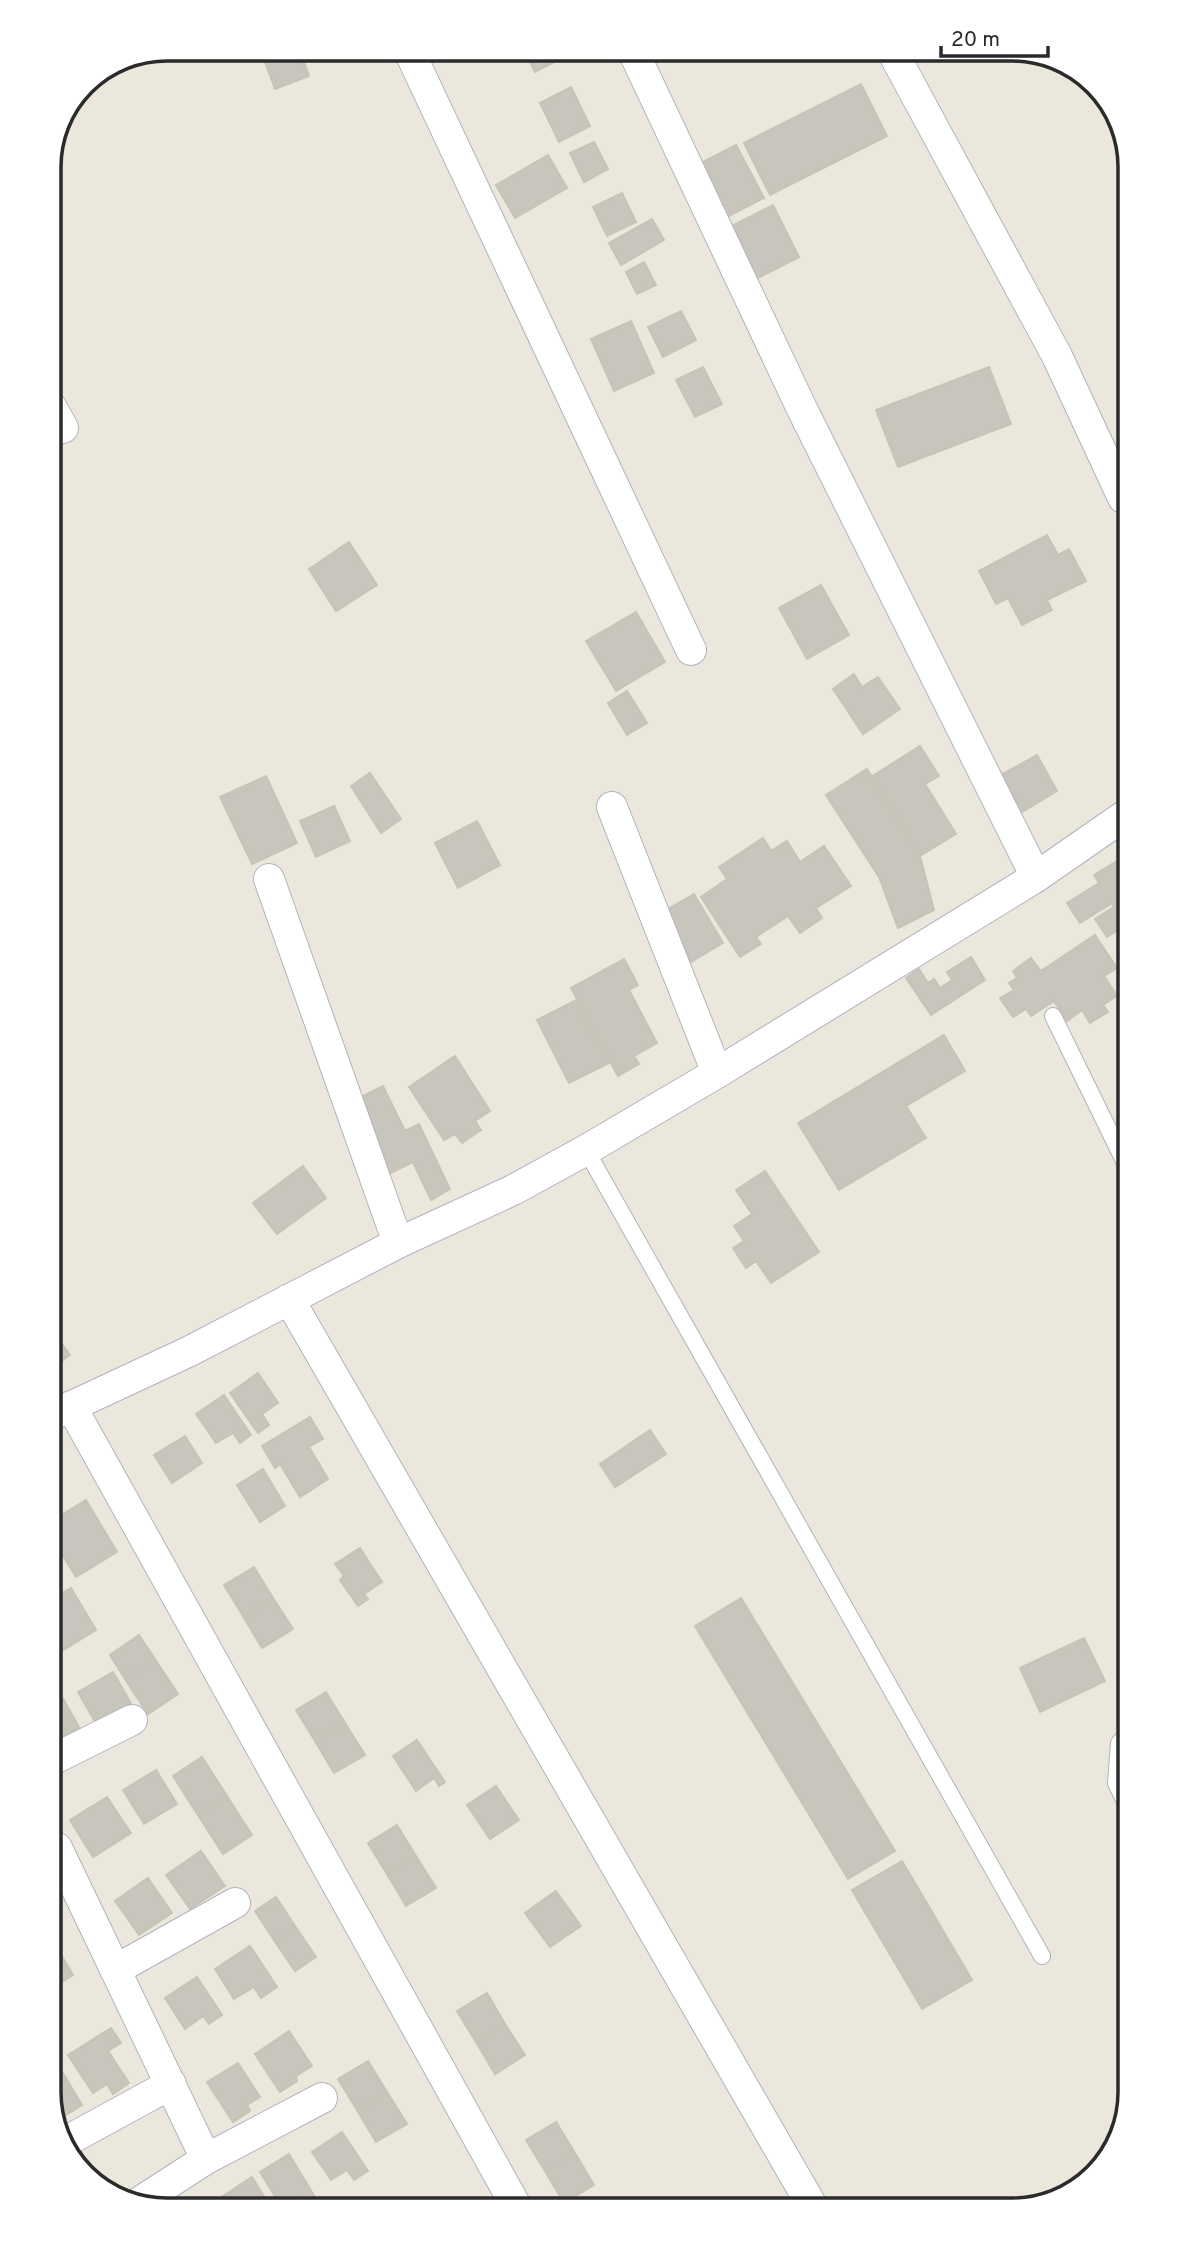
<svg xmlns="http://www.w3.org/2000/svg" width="1179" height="2259" viewBox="0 0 1179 2259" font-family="Overpass,sans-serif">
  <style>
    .building { fill: #c8c5bc; stroke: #c8c3b7; stroke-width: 2 }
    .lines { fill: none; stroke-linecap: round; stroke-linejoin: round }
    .service-casing { stroke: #b1b2be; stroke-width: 18 }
    .minor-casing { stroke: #b1b2be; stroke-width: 32 }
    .service { stroke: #fff; stroke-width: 16 }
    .minor { stroke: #fff; stroke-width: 30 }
    .rim { fill: none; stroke: #2b2b2b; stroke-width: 3.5 }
  </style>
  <rect width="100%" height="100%" fill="#ece7dd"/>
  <!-- building -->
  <path class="building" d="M526,54H563L564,57L535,72Z
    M263,56H302L309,76L275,89Z
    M861,84L887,136L770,195L744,143Z
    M571,87L590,126L559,142L540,103Z
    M594,142L608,169L584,182L570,153Z
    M736,145L764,198L725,218L697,165Z
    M548,155L567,188L515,218L496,185Z
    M622,193L636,222L607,236L593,207Z
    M773,205L799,257L754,280L728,228Z
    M652,219L664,240L621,265L609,243Z
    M644,262L656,285L637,294L626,272Z
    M681,311L696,340L663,357L648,327Z
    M631,321L654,373L614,391L591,339Z
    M703,367L722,404L695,417L676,380Z
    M989,367L1011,424L898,467L876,410Z
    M1047,535L1058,555L1069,549L1086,581L1047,600L1052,610L1022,625L1008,598L996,604L979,571Z
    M349,542L377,585L336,611L309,569Z
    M821,585L849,635L807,659L779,608Z
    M636,612L665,662L616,691L586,641Z
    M854,674L862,687L878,677L900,709L863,734L833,689Z
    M627,691L647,723L627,735L608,703Z
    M920,746L939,776L925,784L956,834L920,856L871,777Z
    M1037,755L1057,791L1022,812L1001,775Z
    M867,769L920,856L934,910L898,928L879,877L826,795Z
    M370,773L401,819L381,833L351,786Z
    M266,776L297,843L252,864L220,797Z
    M334,806L350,841L316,857L300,821Z
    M477,821L500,865L458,888L435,843Z
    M763,838L771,851L787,841L800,862L824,846L851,886L816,908L822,918L800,933L788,916L756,937L761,944L740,957L701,897L727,879L719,867Z
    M1120,859L1125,867V926L1107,937L1095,919L1114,907L1112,903L1080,923L1067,903L1099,883L1094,875Z
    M694,894L723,943L691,962L661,913Z
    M1095,935L1117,968L1104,976L1117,996L1103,1005L1108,1012L1090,1023L1082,1010L1067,1021L1054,1001L1031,1016L1026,1009L1013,1017L1000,998L1014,990L1009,983L1017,978L1013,971L1031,958L1041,971Z
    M971,957L985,980L931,1015L906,978L919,969L928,983L934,979L940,988L952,980L947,972Z
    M624,959L638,985L629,990L657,1043L634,1056L639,1064L618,1076L571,988Z
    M576,1000L609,1063L569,1083L537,1020Z
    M944,1035L965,1071L906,1106L926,1138L839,1190L798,1123Z
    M455,1056L490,1111L475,1121L481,1130L462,1143L455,1134L444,1140L409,1087Z
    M383,1086L405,1131L419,1124L450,1189L431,1200L413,1162L389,1174L353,1101Z
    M303,1166L326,1198L277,1234L253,1203Z
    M765,1171L819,1252L771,1283L756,1261L746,1268L733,1248L744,1241L734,1226L752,1214L736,1190Z
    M58,1338L70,1355L54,1366V1340Z
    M258,1373L278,1403L262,1414L269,1425L258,1433L230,1393Z
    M224,1395L251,1435L240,1443L233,1433L216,1443L196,1414Z
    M310,1417L323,1439L309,1447L328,1479L300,1497L280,1464L275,1468L262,1446Z
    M650,1430L666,1454L615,1487L600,1464Z
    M185,1436L202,1463L172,1483L154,1455Z
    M263,1469L285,1506L260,1522L237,1485Z
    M86,1500L117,1552L76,1577L55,1543V1519Z
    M360,1548L382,1582L364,1594L368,1599L358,1606L340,1580L344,1576L335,1564Z
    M254,1567L273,1598L243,1616L224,1585Z
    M71,1588L96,1630L57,1654L55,1597Z
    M273,1598L293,1629L262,1648L243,1616Z
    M741,1598L895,1851L848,1879L695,1626Z
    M139,1635L155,1659L125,1679L110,1655Z
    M1084,1638L1105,1681L1040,1712L1020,1668Z
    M155,1659L178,1694L148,1714L125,1679Z
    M113,1672L132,1705L111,1717L101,1732L78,1692Z
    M326,1692L345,1723L315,1741L296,1710Z
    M61,1695L83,1734L56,1749V1698Z
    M345,1723L365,1755L334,1773L315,1741Z
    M417,1740L445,1782L439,1786L434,1778L416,1791L393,1756Z
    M202,1757L227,1796L198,1815L173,1776Z
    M156,1770L177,1804L144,1824L123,1790Z
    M496,1786L519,1820L490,1839L467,1805Z
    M227,1796L252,1835L223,1854L198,1815Z
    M107,1797L131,1833L93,1857L70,1820Z
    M397,1825L416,1856L387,1874L368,1843Z
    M201,1851L225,1886L190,1909L166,1875Z
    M416,1856L436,1888L406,1906L387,1874Z
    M902,1861L972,1980L922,2009L852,1890Z
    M148,1878L172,1913L139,1935L115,1901Z
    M556,1891L581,1926L550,1947L525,1913Z
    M276,1897L295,1926L274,1940L255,1911Z
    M295,1926L316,1957L295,1971L274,1940Z
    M250,1946L277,1987L261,1998L254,1987L234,1999L215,1969Z
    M57,1948L73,1975L57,1985Z
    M197,1977L222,2015L209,2024L203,2016L185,2029L165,1998Z
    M487,1993L505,2024L476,2042L457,2011Z
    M505,2024L525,2055L495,2074L476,2042Z
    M111,2028L121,2043L108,2051L129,2083L113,2094L107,2084L93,2093L68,2055Z
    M289,2031L312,2066L296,2076L297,2081L280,2092L255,2054Z
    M368,2061L387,2092L357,2110L338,2079Z
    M238,2063L260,2097L247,2105L250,2111L233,2122L207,2082Z
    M58,2065L82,2105L61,2118L58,2115Z
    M387,2092L407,2124L376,2142L357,2110Z
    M556,2122L575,2153L545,2171L526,2140Z
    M342,2132L368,2171L354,2180L347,2170L331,2180L312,2152Z
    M575,2153L594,2185L564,2203L545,2171Z
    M289,2154L316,2199L308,2204L301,2194L281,2206L260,2172Z
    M252,2177L272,2209H214L211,2204Z"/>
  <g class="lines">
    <!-- service casing -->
    <g class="service-casing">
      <path id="service" d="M1053,1016L1126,1165
        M586,1150L1042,1956
        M1128,1733L1119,1743L1116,1783L1129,1810"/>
    </g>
    <!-- minor casing -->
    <g class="minor-casing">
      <path id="minor" d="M892,51L1057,356L1123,498
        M634,53L802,409L1036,877
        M411,55L691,650
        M50,405L63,428
        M612,807L717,1073
        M269,879L398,1243
        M289,1299L811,2204
        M71,1406L516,2206
        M55,1414L190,1351L398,1243L513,1190L586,1150L717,1073L1036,877L1124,816
        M56,1758L132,1720
        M57,1848L206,2159
        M115,1970L235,1903
        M63,2143L171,2084
        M138,2203L206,2159L322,2098"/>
    </g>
    <!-- service -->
    <use href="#service" class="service"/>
    <!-- minor -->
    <use href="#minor" class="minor"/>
  </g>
  <!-- crop -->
  <path d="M0 0H1179V2259H0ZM167 61H1012A106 106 0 0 1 1118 167V2092A106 106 0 0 1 1012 2198H167A106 106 0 0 1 61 2092V167A106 106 0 0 1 167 61Z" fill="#fff" fill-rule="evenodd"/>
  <path class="rim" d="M167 61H1012A106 106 0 0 1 1118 167V2092A106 106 0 0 1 1012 2198H167A106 106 0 0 1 61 2092V167A106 106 0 0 1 167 61Z"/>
  <!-- scale -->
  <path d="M941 46v10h107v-10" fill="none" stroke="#2b2b2b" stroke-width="3.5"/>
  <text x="951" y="46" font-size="21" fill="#2b2b2b" stroke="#ffffff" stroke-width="5" paint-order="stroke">20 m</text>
</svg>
